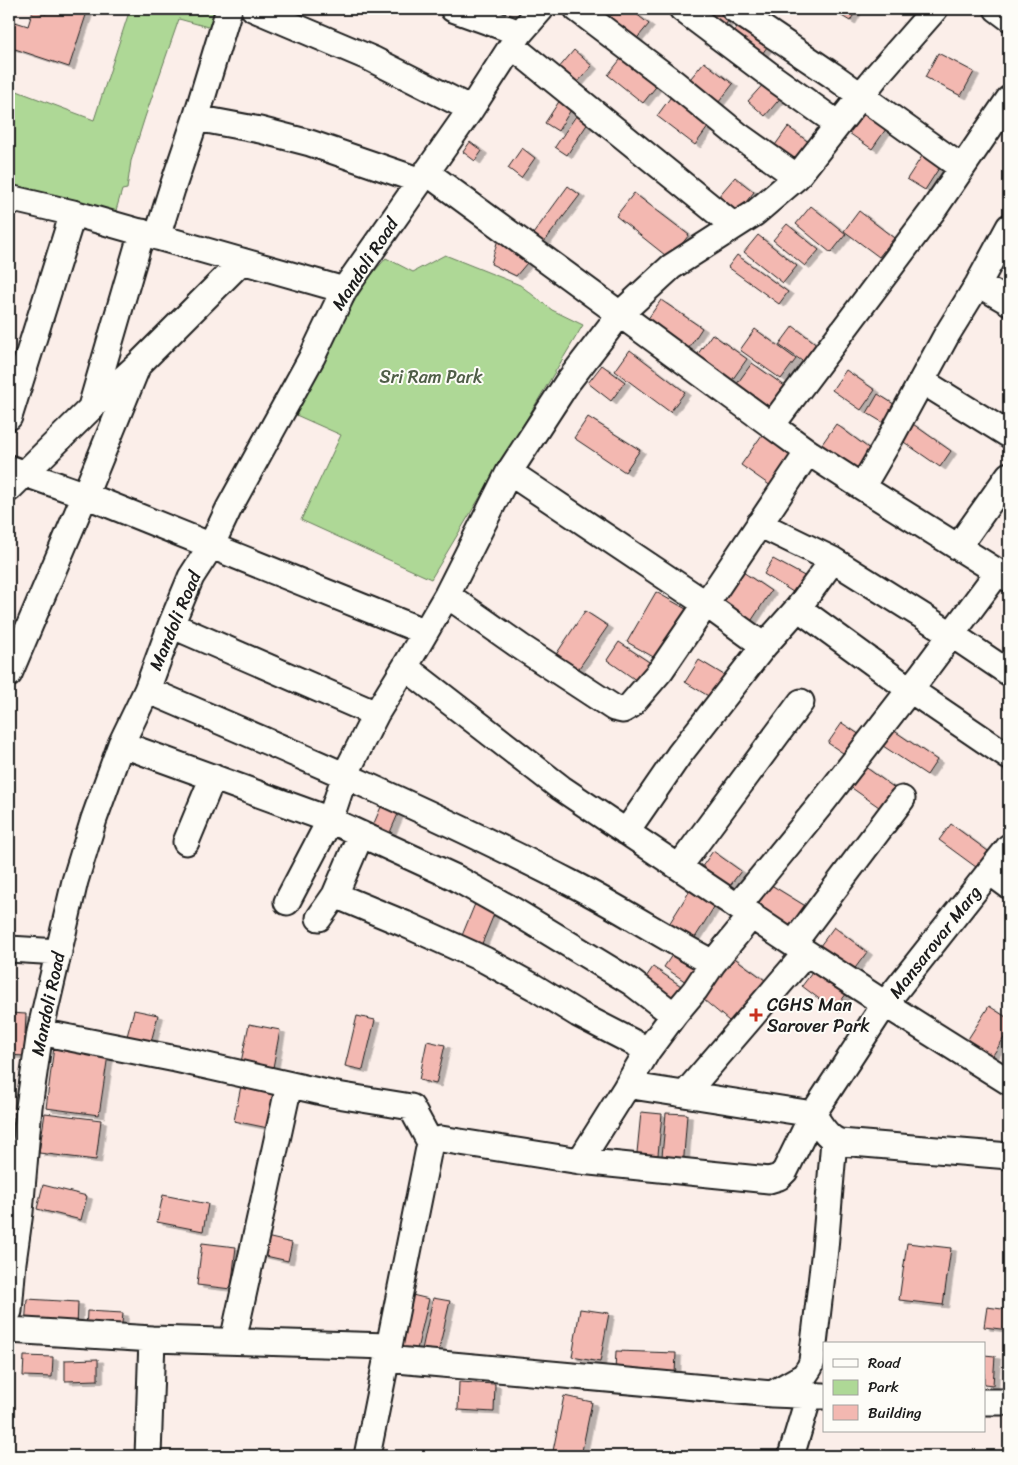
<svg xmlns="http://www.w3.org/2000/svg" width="1018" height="1465" viewBox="0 0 1018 1465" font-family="Sriracha,sans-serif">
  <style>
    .green { fill: #aed896; stroke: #657a59 }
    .building { fill: #f3b8b1; stroke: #1c1c1c; filter: url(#shadow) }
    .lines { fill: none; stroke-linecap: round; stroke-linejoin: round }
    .minor-casing { stroke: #1c1c1c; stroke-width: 29 }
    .minor { stroke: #fdfcf7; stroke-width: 25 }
    .poi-dot { fill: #c8321e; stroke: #fdfcf7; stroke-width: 2 }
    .labels { text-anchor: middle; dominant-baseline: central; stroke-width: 4; stroke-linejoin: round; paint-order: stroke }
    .street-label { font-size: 18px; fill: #1c1c1c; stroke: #fdfcf7 }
    .park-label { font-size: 18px; fill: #4f5e47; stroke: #fdfcf7 }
    .poi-label { font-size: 18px; fill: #1c1c1c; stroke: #fdfcf7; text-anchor: start }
  </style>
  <defs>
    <filter id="shadow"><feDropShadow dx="5.5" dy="3" stdDeviation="0" flood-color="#0004"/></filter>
  </defs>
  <rect width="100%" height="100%" fill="#fbeee9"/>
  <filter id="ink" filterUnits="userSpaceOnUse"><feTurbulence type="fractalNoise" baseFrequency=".02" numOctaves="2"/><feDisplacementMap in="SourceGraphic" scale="10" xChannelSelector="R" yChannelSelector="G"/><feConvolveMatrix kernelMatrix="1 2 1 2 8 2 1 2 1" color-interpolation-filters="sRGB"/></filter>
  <g filter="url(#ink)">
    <!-- green -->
    <path class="green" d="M130,9H222L215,29L179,19L145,117L131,161L127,189L122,190L114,217L9,188V88L94,120Z
      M445,255L520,285L552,310L583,325L431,579L301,520L341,435L287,411L368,279L386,258L413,272Z"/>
    <!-- building -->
    <path class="building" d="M48,9H88L69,67L9,47V20L28,26L33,10L46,14Z
      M616,9H630L649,24L633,43L606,22Z
      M691,9H727L733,13L721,32Z
      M830,9H857L850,21Z
      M743,21L772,40L757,61L728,39Z
      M574,50L592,66L576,84L558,69Z
      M938,53L974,72L961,96L925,77Z
      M624,55L659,83L643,103L608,75Z
      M704,62L733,84L715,107L686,84Z
      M766,81L783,95L765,116L748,101Z
      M673,94L711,123L695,145L657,116Z
      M560,100L572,108L558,131L545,123Z
      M580,110L592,117L567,155L555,147Z
      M863,113L886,129L872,149L849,133Z
      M788,127L810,143L795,164L773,148Z
      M470,142L482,151L475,161L463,152Z
      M522,148L535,158L521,178L508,168Z
      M924,153L941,165L925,190L907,179Z
      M735,177L754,192L737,213L718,197Z
      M568,186L580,195L544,242L533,234Z
      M634,193L689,235L670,259L616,216Z
      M811,206L846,234L831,253L796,224Z
      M859,211L894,238L879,257L844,231Z
      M787,224L819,250L805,266L773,240Z
      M758,235L797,266L783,283L744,252Z
      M498,239L527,263L516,276L491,264Z
      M737,255L788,292L779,304L728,267Z
      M661,300L702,328L685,354L643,326Z
      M793,326L818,345L805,363L779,345Z
      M755,329L796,359L781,379L740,350Z
      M712,334L747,359L730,383L695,358Z
      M630,350L685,392L670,412L615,371Z
      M752,363L789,389L770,415L734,388Z
      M602,365L625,382L611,401L588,383Z
      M846,370L875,390L861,410L832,390Z
      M878,394L903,410L892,428L867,413Z
      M588,417L640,450L625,472L574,438Z
      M910,422L951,451L940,467L898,438Z
      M836,424L875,453L859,475L820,447Z
      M764,432L802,459L778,491L741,465Z
      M773,559L808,578L793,592L764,574Z
      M743,572L771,591L748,626L720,608Z
      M656,592L693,613L664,663L627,642Z
      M585,611L608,626L577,671L555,656Z
      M619,642L655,666L643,685L607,660Z
      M699,660L724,675L710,697L685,682Z
      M842,723L863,737L849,757L828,743Z
      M890,728L937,760L927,775L880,744Z
      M864,766L903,794L889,814L849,786Z
      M384,800L401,807L385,844L368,837Z
      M951,824L992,854L980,870L939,840Z
      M713,851L741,871L726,891L699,871Z
      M763,880L812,910L798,933L749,903Z
      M694,884L719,899L691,944L666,929Z
      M477,899L497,907L481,946L461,938Z
      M834,927L867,952L850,975L817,950Z
      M678,946L700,962L686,982L664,967Z
      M729,954L769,983L735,1026L698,995Z
      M818,965L850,989L834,1010L802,986Z
      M653,967L684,988L671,1007L640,986Z
      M989,1006L1009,1019V1030L988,1063L963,1047Z
      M134,1010L158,1015L150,1046L126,1040Z
      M9,1013L26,1014L24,1056L9,1055Z
      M357,1016L375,1020L363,1070L345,1066Z
      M249,1024L280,1030L272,1073L240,1067Z
      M427,1041L445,1045L436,1084L419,1080Z
      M54,1047L108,1055L99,1115L46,1108Z
      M241,1086L275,1093L268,1128L234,1121Z
      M641,1112L662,1114L657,1165L636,1163Z
      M45,1113L101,1120L96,1160L39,1153Z
      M666,1113L687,1114L683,1169L661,1167Z
      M43,1185L87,1196L81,1220L37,1209Z
      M163,1195L208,1204L203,1231L157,1222Z
      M262,1236L292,1243L288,1261L257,1254Z
      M202,1243L236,1247L231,1289L197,1285Z
      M907,1243L951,1248L943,1305L899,1300Z
      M408,1294L429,1299L415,1358L394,1353Z
      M433,1298L450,1301L436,1362L420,1359Z
      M27,1299L78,1302L77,1328L25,1326Z
      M987,1307L1009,1310V1330L984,1327Z
      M580,1309L609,1313L600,1362L572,1357Z
      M87,1311L123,1313L121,1334L86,1332Z
      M616,1351L676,1353L675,1374L615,1372Z
      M984,1355L995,1356L993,1385L984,1384Z
      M24,1356L53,1357L52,1377L23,1376Z
      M98,1359V1380L65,1381V1360Z
      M459,1382L495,1384L494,1412L458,1410Z
      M564,1396L592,1402L581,1456H552Z"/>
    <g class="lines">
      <!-- minor casing -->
      <g class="minor-casing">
        <path id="minor" d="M254,9L372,59L471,109
          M453,9L520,33
          M577,9L673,82L738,135L797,177
          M682,9L775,79L838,124
          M734,9L832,75L962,168
          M997,9L1009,18
          M512,46L734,226
          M196,118L260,130L310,143L421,181
          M426,172L808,452L862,487L1009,579
          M9,198L73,213L344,290
          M157,237L172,189L196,118L229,9
          M978,284L1009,302
          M922,381L1009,435
          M91,407L142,232
          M9,417L73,213
          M772,425L934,209L1009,99
          M9,468L85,495L425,632
          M509,472L706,604L808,452
          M862,487L890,439L946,336L978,284L1009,227
          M9,489L91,408L138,365L242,261
          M759,524L833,560L951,634L1009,673
          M958,547L1009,475
          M447,595L521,647L614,708L623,710L630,706L661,670L706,604L764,646
          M798,608L909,689L1009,757
          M171,625L376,714L405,667L561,788L793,944L885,1004L1009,1082
          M405,667L447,595L509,472L567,383L620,314L671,267L755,213L797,177L878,74L935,9
          M9,674L85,495L138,365
          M147,690C290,751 433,812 571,883C620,908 665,938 713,963
          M121,744L330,820L454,877L511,909L631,982L674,1015
          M626,832L679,755L764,646L798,608L833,560
          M186,842L213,777
          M679,867L801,702
          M990,872L1009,886
          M335,895L405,924L485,960L534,987L578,1014L648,1050
          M287,902L330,820L345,775L376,714
          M738,906L822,803L922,674L998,572
          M319,918L335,895L361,834
          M793,944L902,799
          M9,949L59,952
          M40,1032L176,1059L331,1094L411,1107L431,1144
          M624,1091L648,1050L674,1015L695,990L713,963L752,915
          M685,1094L806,953
          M580,1161L769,1180L779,1177L785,1171L813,1114L885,1004L1009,847
          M9,1311L13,1262L20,1212L29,1107L40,1032L75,881L94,819L121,744L147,690L171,625L191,577L211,546L229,508L312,357L344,290L471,109L520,33L541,9
          M9,1330L152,1339L388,1346
          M233,1341L289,1085
          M386,1359L772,1394L824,1396
          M772,1394L804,1376L810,1367L812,1361L825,1249L834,1140
          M984,1402H1009
          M148,1456L152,1339
          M367,1456L429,1148C432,1142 435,1140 441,1139L580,1161L624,1091L632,1086L813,1114C820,1124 827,1139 840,1142L1009,1156
          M791,1456L809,1396"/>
      </g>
      <!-- minor -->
      <use href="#minor" class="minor"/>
    </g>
  </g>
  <!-- markers -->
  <path class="poi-dot" d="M753.5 1007.5h5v5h5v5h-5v5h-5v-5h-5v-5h5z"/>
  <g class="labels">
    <!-- street labels -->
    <g class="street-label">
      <text transform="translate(365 264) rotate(-57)">Mandoli Road</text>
      <text transform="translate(175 621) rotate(-67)">Mandoli Road</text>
      <text transform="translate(935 942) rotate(-52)">Mansarovar Marg</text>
      <text transform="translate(48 1004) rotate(-78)">Mandoli Road</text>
    </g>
    <!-- park labels -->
    <g class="park-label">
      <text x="431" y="377">Sri Ram Park</text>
    </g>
    <!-- poi labels -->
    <g class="poi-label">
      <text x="767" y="1005">CGHS Man<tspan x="767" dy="21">Sarover Park</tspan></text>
    </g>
  </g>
  <!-- margin -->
  <rect width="1018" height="1465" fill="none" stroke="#fdfcf7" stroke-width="30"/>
  <rect x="15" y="15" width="988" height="1435" fill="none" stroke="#1c1c1c" stroke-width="2" filter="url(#ink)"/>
  <!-- legend -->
  <rect x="823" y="1342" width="162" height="90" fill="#fdfcf7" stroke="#a3a29f"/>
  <rect x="833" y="1359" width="25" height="8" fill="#fdfcf7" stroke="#a3a29f"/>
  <text x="868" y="1368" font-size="15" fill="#1c1c1c">Road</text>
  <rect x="833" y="1380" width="25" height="15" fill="#aed896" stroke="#a3a29f"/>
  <text x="868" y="1392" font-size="15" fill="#1c1c1c">Park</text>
  <rect x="833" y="1405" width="25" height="15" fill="#f3b8b1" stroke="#a3a29f"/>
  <text x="868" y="1418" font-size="15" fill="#1c1c1c">Building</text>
</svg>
